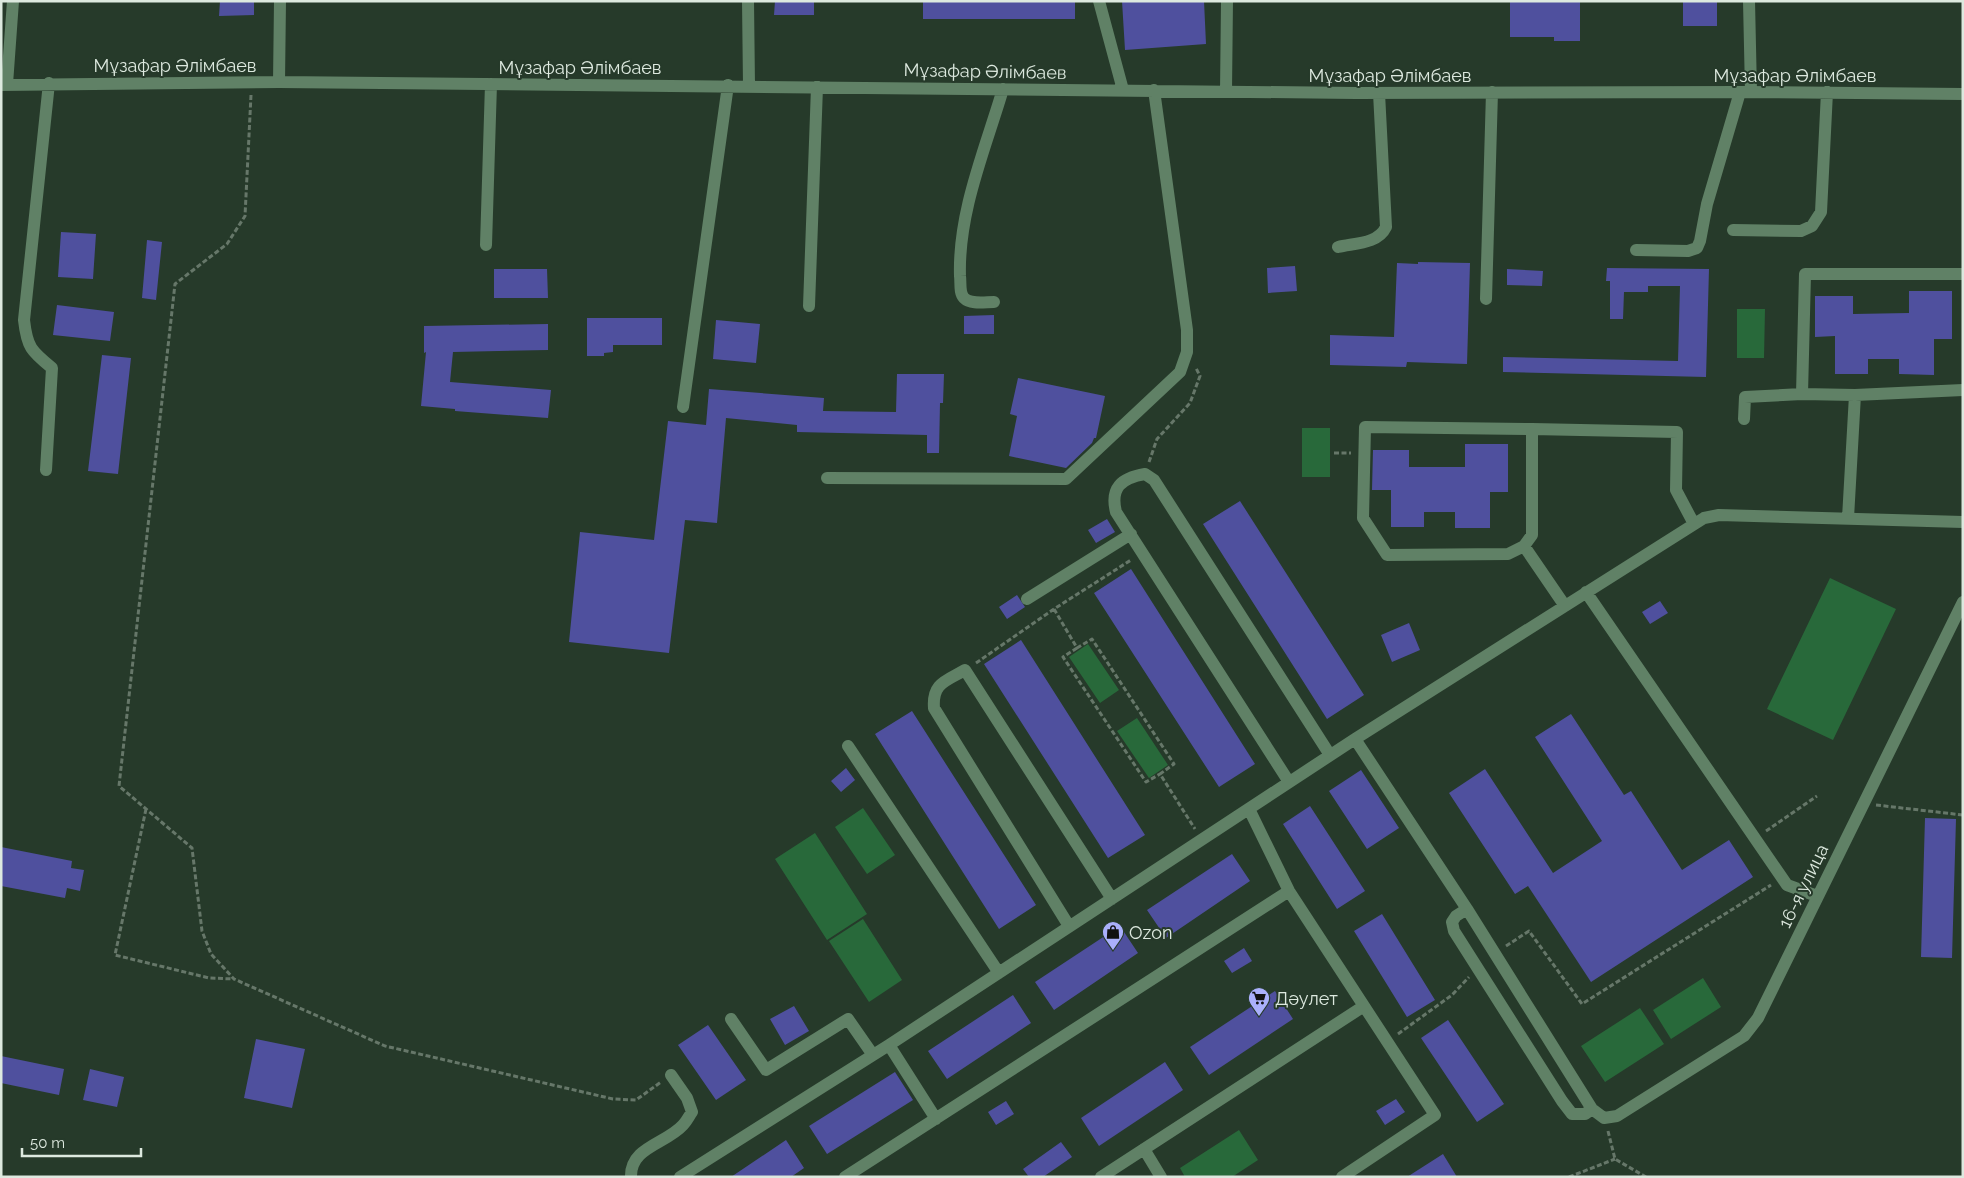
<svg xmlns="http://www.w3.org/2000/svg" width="1964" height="1178" viewBox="0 0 1964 1178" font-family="Raleway,sans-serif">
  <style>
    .green { fill: #28693a }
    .building { fill: #4f509e }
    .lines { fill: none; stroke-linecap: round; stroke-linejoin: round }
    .path { stroke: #667769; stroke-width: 3; stroke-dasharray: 5 2.5; stroke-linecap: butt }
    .minor { stroke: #608166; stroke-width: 12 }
    .labels { text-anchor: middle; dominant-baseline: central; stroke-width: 4; stroke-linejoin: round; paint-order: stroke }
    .street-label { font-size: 18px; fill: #dde9df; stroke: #263a2a }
    .poi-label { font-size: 18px; fill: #dde9df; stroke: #263a2a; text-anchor: start }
  </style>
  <rect width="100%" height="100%" fill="#263a2a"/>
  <!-- green -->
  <path class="green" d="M1737,309H1765L1764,358H1737Z
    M1302,428H1330V477H1302Z
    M1830,578L1896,609L1833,740L1767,709Z
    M1088,644L1119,690L1100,703L1069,657Z
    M1137,718L1168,765L1149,778L1117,731Z
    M863,808L895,855L867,874L835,827Z
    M815,833L867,914L827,940L775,859Z
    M863,919L902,980L869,1002L829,941Z
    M1703,978L1721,1007L1671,1039L1653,1010Z
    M1640,1008L1664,1044L1605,1082L1581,1046Z
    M1239,1130L1258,1160L1232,1177H1185L1180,1168Z"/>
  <!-- building -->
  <path class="building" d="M220,1H254V15L219,16Z
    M775,1H814V15H774Z
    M923,1H1075V19H923Z
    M1122,1H1204L1206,44L1125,50Z
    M1510,1H1580V41H1554V37H1510Z
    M1683,1H1717V26H1683Z
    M61,232L96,234L93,279L58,277Z
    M147,240L162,242L156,300L142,298Z
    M1418,262L1470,263L1467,364L1407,362L1406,367L1330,365V335L1394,337L1397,263L1418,264Z
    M1295,266L1297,291L1268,293L1267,268Z
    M1607,268L1709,269L1706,377L1503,372V357L1678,361L1680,286H1648V292H1624L1623,319H1610V281H1606Z
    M494,269H547L548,298H494Z
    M1507,269L1543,271L1542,286L1507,285Z
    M1909,291H1952V339H1934V375L1899,374V359H1868V374H1835V336L1815,337V296H1853V314L1909,313Z
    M57,305L114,312L110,341L53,335Z
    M994,315V334H964V316Z
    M587,318H662V345H613V352L604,353V356H587Z
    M716,320L760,324L756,363L713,359Z
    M548,324V350L453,352L450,382L551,390L548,418L455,411V409L421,406L426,352L424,353V326Z
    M102,355L131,358L118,474L88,471Z
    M897,374H944L943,403H940L939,453H927V435L797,432V425L726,418L717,523L685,520L669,653L569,642L580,532L654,540L668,421L706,425L709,389L824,398L823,411L896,412Z
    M1018,378L1105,396L1096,438H1094L1092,443L1066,468L1009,456L1017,416L1010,414Z
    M1465,444H1508V492H1490V528H1455V512H1424V527H1391V490H1372L1373,450H1409V467H1465Z
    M1240,501L1364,695L1327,719L1203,524Z
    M1107,519L1115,532L1096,543L1088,530Z
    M1131,569L1255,764L1219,787L1094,593Z
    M1017,595L1025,607L1007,619L999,607Z
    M1660,601L1668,613L1650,624L1642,612Z
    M1409,623L1420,650L1392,662L1381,635Z
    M1021,640L1145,835L1108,858L984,664Z
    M912,711L1036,905L999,929L875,734Z
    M1571,714L1624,795L1631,791L1682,870L1729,840L1753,877L1591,982L1528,886L1515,894L1449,793L1485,769L1553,873L1602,841L1535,737Z
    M846,768L855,780L841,792L831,781Z
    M1361,770L1399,828L1367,849L1329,791Z
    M1310,806L1365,891L1337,909L1283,824Z
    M1925,818L1956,819L1952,958L1921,957Z
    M1,847L72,861L71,868L84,870L80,891L67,888L65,898L1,886Z
    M1232,854L1250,881L1166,938L1147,910Z
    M1382,914L1435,1000L1407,1017L1354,931Z
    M1120,926L1138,953L1054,1010L1035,982Z
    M1244,948L1252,961L1232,973L1224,961Z
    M1275,991L1293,1019L1209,1075L1190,1047Z
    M1013,995L1031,1023L947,1079L928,1051Z
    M794,1006L809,1031L785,1045L770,1019Z
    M1448,1020L1504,1104L1477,1122L1421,1038Z
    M708,1025L746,1080L716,1100L678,1045Z
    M256,1039L305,1049L292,1108L244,1098Z
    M1,1056L64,1069L59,1095L1,1083Z
    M1165,1062L1183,1090L1099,1146L1081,1118Z
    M90,1069L124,1077L117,1107L83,1100Z
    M895,1072L913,1100L827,1154L809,1126Z
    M1396,1099L1405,1112L1385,1125L1376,1111Z
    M1006,1101L1014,1114L996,1125L988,1112Z
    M786,1140L804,1168L791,1177H731Z
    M1061,1142L1072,1157L1043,1177H1029L1023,1169Z
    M1443,1154L1457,1177H1407Z"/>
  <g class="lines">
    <!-- path -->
    <path class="path" d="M251,95L245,216L227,244L175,284L119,786L192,848L202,931L211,954L234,979L385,1046L613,1099L636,1100L661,1082
      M1334,453H1351
      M1149,462L1157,439L1190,403L1200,376L1196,368
      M1054,609L1077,648L1092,639L1174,764L1160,774L1195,829
      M1077,648L1063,657L1146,782L1160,774
      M976,663L1054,609L1131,560
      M1876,805L1963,815
      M146,809L115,955L209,978L234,979
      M1766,831L1817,796
      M1506,946L1529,931L1582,1004L1771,885
      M1398,1034L1452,995L1469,977
      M1608,1131L1615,1159L1646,1177
      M1569,1177L1615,1159"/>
    <!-- minor -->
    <path class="minor" d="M748,1L749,86
      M1099,1L1123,90
      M1749,1L1751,92
      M279,82L280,1
      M7,84L13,1
      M1,85L279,82L1356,93L1740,92L1963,94
      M1226,91L1227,1
      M1733,230L1801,231L1812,226L1821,212L1827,92
      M486,245L491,84
      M1338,247C1355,243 1378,244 1386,227L1379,93
      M1636,250L1688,251L1697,248L1700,241L1707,204L1740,92
      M1963,274H1805L1802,394L1855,395L1963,390
      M1486,299L1492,92
      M994,302C985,302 971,305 964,298C959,293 961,283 960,276C958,212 985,150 1003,89
      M809,306L817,87
      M683,407L728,85
      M1744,419L1745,397L1802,394
      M1365,427L1532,429V535L1524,546L1508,554L1387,555L1363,518Z
      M1532,429L1677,432L1676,490L1694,524
      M46,470L52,368C31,351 27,347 24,320L49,83
      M827,478L1066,479L1180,372L1187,352V330L1154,90
      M1848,518L1855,395
      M1524,546L1565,606
      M1586,592L1787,885L1817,896
      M1027,599L1131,534
      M1355,739L1467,909L1592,1109L1604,1118L1617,1116L1744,1036L1758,1018L1963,602
      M848,746L999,973
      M1289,782L1116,512C1110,488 1121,478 1145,474L1154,480L1330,755
      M1249,809L1289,891L1435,1115L1342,1177
      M1467,909L1456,916L1452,922L1454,931L1562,1101L1572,1114H1585L1592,1109
      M1069,926L934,708C932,683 946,681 965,670L1112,899
      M731,1019L766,1070L848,1019L873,1055
      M889,1045L936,1119
      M1144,1149L1161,1177
      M631,1177C630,1147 666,1144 683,1125C687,1121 689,1116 692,1112L687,1098L671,1075
      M680,1177L889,1045L1355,739L1704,518L1719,515L1963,522
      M845,1177L1289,891
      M1101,1177L1364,1006"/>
  </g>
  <!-- icons -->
  <defs>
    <g id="shop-pin" transform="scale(1.125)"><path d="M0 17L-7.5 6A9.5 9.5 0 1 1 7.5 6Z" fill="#aab0fb" stroke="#263a2a"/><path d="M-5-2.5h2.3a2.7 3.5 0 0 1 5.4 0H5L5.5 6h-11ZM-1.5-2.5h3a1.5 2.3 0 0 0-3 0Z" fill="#111"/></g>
    <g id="supermarket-pin" transform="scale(1.125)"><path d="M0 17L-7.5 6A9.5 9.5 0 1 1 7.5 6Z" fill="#aab0fb" stroke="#263a2a"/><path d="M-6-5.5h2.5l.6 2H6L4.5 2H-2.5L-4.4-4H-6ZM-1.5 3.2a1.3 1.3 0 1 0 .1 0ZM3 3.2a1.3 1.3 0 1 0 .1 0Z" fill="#111"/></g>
  </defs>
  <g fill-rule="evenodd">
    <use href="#shop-pin" x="1113" y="932"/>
    <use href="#supermarket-pin" x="1259" y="998"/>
  </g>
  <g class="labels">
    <!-- street labels -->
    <g class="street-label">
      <text x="175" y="65">Мұзафар Әлімбаев</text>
      <text x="580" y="67">Мұзафар Әлімбаев</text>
      <text transform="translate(985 71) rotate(1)">Мұзафар Әлімбаев</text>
      <text x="1390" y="75">Мұзафар Әлімбаев</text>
      <text x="1795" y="75">Мұзафар Әлімбаев</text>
      <text transform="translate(1803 886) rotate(-64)">16-я улица</text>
    </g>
    <!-- poi labels -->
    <g class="poi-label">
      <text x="1129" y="932">Ozon</text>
      <text x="1275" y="998">Дәулет</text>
    </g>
  </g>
  <!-- border -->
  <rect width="1964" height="1178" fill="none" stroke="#dde9df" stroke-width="5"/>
  <!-- scale -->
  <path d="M22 1148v8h119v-8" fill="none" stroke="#dde9df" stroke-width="2.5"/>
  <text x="30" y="1148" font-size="15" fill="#dde9df" stroke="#263a2a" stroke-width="4" paint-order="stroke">50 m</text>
</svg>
